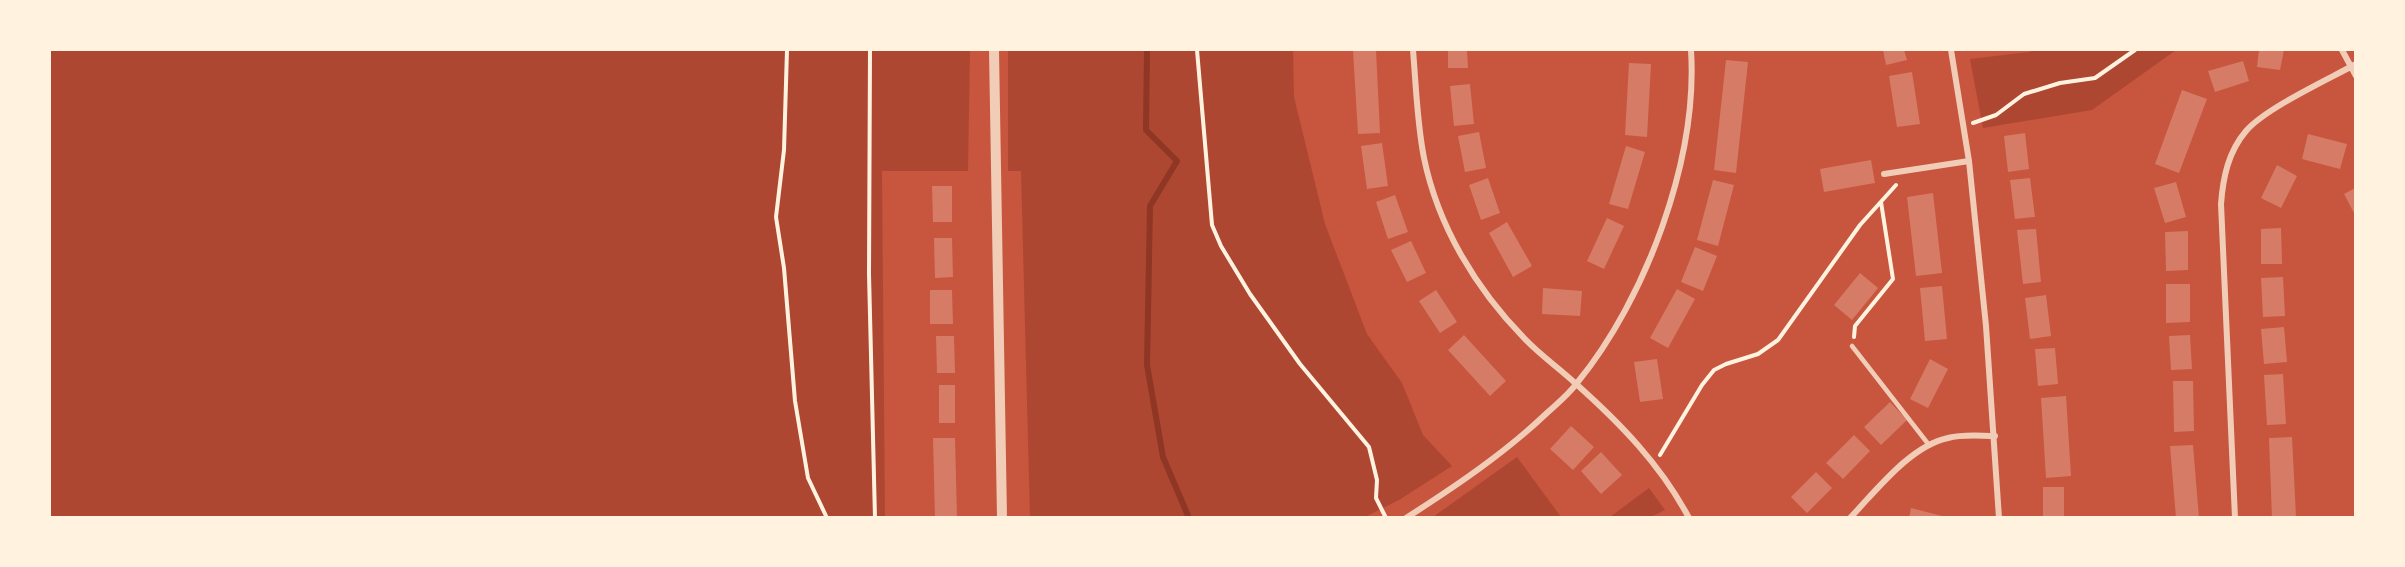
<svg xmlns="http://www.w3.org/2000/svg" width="2405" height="567" viewBox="0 0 2405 567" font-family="Rubik,sans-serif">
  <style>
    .green { fill: #ae4732 }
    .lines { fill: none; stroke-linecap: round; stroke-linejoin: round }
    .stream { stroke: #8f3625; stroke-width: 6 }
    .building { fill: #d67c66 }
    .path { stroke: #fff3e0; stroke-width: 4 }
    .service { stroke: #f1ccb7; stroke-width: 4.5 }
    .minor { stroke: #f1ccb7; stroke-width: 6 }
    .tertiary { stroke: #f1ccb7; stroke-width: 10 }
  </style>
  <rect width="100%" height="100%" fill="#c8553d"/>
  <!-- green -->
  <path class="green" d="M50,50H970L968,171H882L885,517H50Z
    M1008,50H1293L1294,97L1325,224L1367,334L1402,383L1423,435L1452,466L1399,500L1365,517H1030L1021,171H1008Z
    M2035,50H2176L2092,110L1983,128L1970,59L2029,52Z
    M1517,457L1561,517H1433Z
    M1649,488L1665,510L1651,517H1610Z"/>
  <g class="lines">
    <!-- stream -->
    <path class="stream" d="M1147,50L1146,130L1177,161L1150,206L1147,365L1163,457L1189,518"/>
  </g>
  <!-- building -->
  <path class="building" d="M1353,50H1376L1380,133L1358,134Z
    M1448,50H1467L1468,68H1448Z
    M1883,50H1904L1907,60L1886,65Z
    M2259,50H2284L2280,70L2257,67Z
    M1726,60L1748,62L1736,173L1714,170Z
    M2243,61L2249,81L2215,92L2208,71Z
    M1629,63L1651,64L1647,137L1625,135Z
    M1912,72L1920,124L1897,127L1889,76Z
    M1470,84L1474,124L1454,126L1450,86Z
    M2182,90L2207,99L2179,173L2155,164Z
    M1479,132L1486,168L1465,172L1458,136Z
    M2025,133L2029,169L2008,172L2004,136Z
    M2308,134L2347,144L2340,169L2302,159Z
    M1382,143L1388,186L1367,189L1361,146Z
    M1626,146L1645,152L1628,209L1609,204Z
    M1871,160L1875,183L1824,192L1820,169Z
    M2277,165L2297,176L2281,208L2261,198Z
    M1488,178L1500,213L1481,220L1469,185Z
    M2030,178L2035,217L2015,219L2010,180Z
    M1713,180L1734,185L1718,246L1697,240Z
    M2176,182L2186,217L2165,223L2154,188Z
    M932,186H952V222H933Z
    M2355,188V215L2344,194Z
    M1933,193L1942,273L1916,276L1907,197Z
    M1395,195L1408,232L1388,239L1376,202Z
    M1607,218L1624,226L1604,269L1587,261Z
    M1507,222L1532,266L1513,277L1489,233Z
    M2281,228L2282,264H2261V229Z
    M2036,229L2041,282L2023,284L2017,230Z
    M2188,231V270L2166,271L2165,232Z
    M934,238H952L953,277L935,278Z
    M1411,241L1426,273L1407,282L1391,250Z
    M1695,247L1717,256L1703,291L1681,282Z
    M1860,273L1878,288L1852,320L1834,305Z
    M2283,277L2285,316L2263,317L2261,278Z
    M2166,284H2190V322L2166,323Z
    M1942,286L1947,339L1925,341L1920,288Z
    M1543,288L1582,291L1580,316L1542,314Z
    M1677,289L1695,299L1668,348L1650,338Z
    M930,290H952L953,324H930Z
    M1436,290L1457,322L1440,333L1419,301Z
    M2046,295L2051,336L2030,339L2025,298Z
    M2284,327L2287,362L2264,364L2261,329Z
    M1464,335L1506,381L1490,396L1448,350Z
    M2190,335L2192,369L2171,370L2169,336Z
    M936,336H954L955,373H937Z
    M2055,348L2058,384L2038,386L2035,349Z
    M1657,359L1663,399L1640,402L1634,362Z
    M1930,359L1948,369L1928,408L1910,399Z
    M2283,374L2286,424L2267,425L2264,375Z
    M2173,381H2193L2194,431L2174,432Z
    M939,385H955V423H939Z
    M2066,396L2071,476L2046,478L2041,398Z
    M1890,402L1907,420L1881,445L1864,427Z
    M1571,426L1594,447L1573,470L1550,449Z
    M1854,435L1870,451L1843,479L1826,463Z
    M2292,437L2296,517L2272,518L2269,438Z
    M933,438H955L957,518H935Z
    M2193,445L2199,518H2176L2170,446Z
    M1601,452L1622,475L1601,494L1581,471Z
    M1816,472L1832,488L1807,513L1791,497Z
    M2043,487H2064V518H2043Z
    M1911,508L1946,517V518H1909Z"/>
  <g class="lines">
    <!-- path -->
    <path class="path" d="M787,50L784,150L776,217L784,268L795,401L808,478L827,518
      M870,50L869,274L875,518
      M1197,50L1212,225L1221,246L1250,294L1300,364L1369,447L1377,480L1376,498L1386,518
      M1973,123L1996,115L2024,94L2060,83L2095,78L2135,50
      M1854,337L1855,326L1893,279L1881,202
      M1660,455L1702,385L1714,370L1726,364L1758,354L1778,340L1860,225L1896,185"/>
    <!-- service -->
    <path class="service" d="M1852,346L1929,445"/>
    <!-- minor -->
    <path class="minor" d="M1413,50C1416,85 1417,123 1424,158C1438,226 1476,289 1524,338C1540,355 1559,368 1575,383C1620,423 1661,465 1689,518
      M1951,50L1969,161L1986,326L1999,518
      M2342,50L2356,76
      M1884,174L1969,161
      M1406,518C1456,486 1505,453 1548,412C1558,403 1569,394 1577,383C1646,299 1698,159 1691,50
      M1850,518C1876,491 1910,446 1948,438C1963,434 1980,436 1995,436
      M2235,518L2221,204C2223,178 2228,152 2246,131C2266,108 2327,80 2356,64"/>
    <!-- tertiary -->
    <path class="tertiary" d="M994,50L1002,518"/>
  </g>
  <!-- border -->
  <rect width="2405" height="567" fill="none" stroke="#fff3e0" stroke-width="102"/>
</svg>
